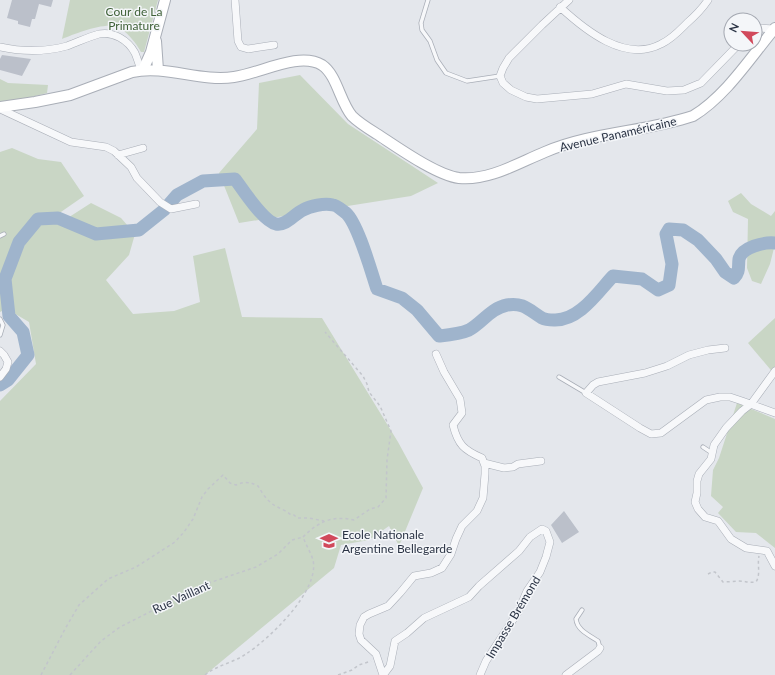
<svg xmlns="http://www.w3.org/2000/svg" width="775" height="675" viewBox="0 0 775 675" font-family="Lato,sans-serif">
  <style>
    .green { fill: #c9d6c5 }
    .lines { fill: none; stroke-linecap: round; stroke-linejoin: round }
    .river { stroke: #9fb4cc; stroke-width: 13 }
    .building { fill: #bbc0ca }
    .lane-casing { stroke: #a9aeb7; stroke-width: 5 }
    .street-casing { stroke: #a9aeb7; stroke-width: 8 }
    .secondary-casing { stroke: #a9aeb7; stroke-width: 12 }
    .path { stroke: #c2c5cb; stroke-width: 1.5; stroke-dasharray: 3 3; stroke-linecap: butt }
    .lane { stroke: #f7f8fa; stroke-width: 3.5 }
    .street { stroke: #f7f8fa; stroke-width: 7 }
    .secondary { stroke: #fff; stroke-width: 10 }
    .labels { text-anchor: middle; dominant-baseline: central; stroke-width: 3; stroke-linejoin: round; paint-order: stroke }
    .park-label { font-size: 12px; fill: #3f6138; stroke: #f4f6f9 }
    .street-label { font-size: 12px; fill: #2b3445; stroke: #f4f6f9 }
    .poi-label { font-size: 12px; fill: #2b3445; stroke: #f4f6f9; text-anchor: start }
  </style>
  <rect width="100%" height="100%" fill="#e4e7ec"/>
  <!-- green -->
  <path class="green" d="M70,0H158L144,52H141C136,43 127,31 117,27C104,22 75,34 62,39Z
    M300,75L348,124L438,183L411,196L239,223L219,173L257,129L259,83Z
    M0,79L8,83L48,85L47,93L0,105Z
    M12,148L38,159L61,162L84,196L58,214L39,215L16,242L2,283L4,310L0,312V152Z
    M741,193L751,204L771,216L775,211V244L770,264L761,284L752,281L747,268L748,219L733,212L728,201Z
    M91,203L121,218L135,234L129,255L106,280L133,314L174,311L200,302L193,256L225,248L242,317L322,318L398,442L423,488L399,546L389,526L369,540L341,545L334,568L205,675H0V401L36,364L29,322L12,312L8,279L22,244L41,223L63,221Z
    M775,318V375L748,343Z
    M737,403L775,419V548L756,533L736,532L718,513L723,507L711,496L713,470L719,458Z"/>
  <g class="lines">
    <!-- river -->
    <path class="river" d="M0,385L8,380L28,355L23,332L9,316L5,279L19,242L38,219L58,218L96,234L139,230L164,210L177,195L203,181L235,179C243,190 263,221 276,224C287,226 294,214 303,210C310,206 324,203 333,205C336,205 342,210 346,213C358,224 371,271 377,289L402,298L417,310L439,336C449,335 460,334 469,330C481,324 491,308 507,305C523,302 529,310 542,318C546,320 550,320 554,320C579,321 598,292 613,276L642,279L658,290L669,285L672,264L666,234L669,229L683,230L698,240L716,259L725,272L734,278C740,272 738,267 739,259C742,247 764,242 775,243"/>
  </g>
  <!-- building -->
  <path class="building" d="M12,0H53L51,7L39,4L35,19H32L30,27L18,24V21L7,18Z
    M2,55L31,59L22,76L0,70V59Z
    M564,511L579,532L562,543L551,525Z"/>
  <g class="lines">
    <!-- lane casing -->
    <g class="lane-casing">
      <path id="lane" d="M428,0L421,23L422,30L430,41L437,60L446,73L467,81L500,76
        M0,236L4,234
        M0,319L3,325L0,335
        M559,377L586,393
        M703,447L712,453
        M582,610L576,619C577,630 589,635 598,641L600,648"/>
    </g>
    <!-- street casing -->
    <g class="street-casing">
      <path id="street" d="M235,0L238,41L241,47L248,49L274,45
        M569,0L542,25L509,58L503,68L500,76L503,83L511,90L526,97L537,99L592,94L626,84L667,91L684,90L701,83L739,44
        M560,7C585,30 625,63 661,44C672,39 679,31 687,23C695,16 702,9 708,0
        M755,29L759,28L774,29
        M0,47C23,52 45,52 67,46C78,42 88,37 99,34C113,31 128,40 135,53C137,58 139,64 141,70
        M0,109L71,142L106,147L114,151L131,167L137,178L160,202L171,209L196,204
        M118,155L143,148
        M725,348L708,350L689,355L667,366L645,373L598,382L593,385L586,393L640,428L651,434L661,433L706,400L720,397H730L742,401L775,413
        M0,351L4,355L8,362L6,369L0,377
        M775,371L751,404L742,411L726,428L714,445L711,459L699,474L697,481V493L695,502L698,509L705,517L718,521L731,539L746,548L767,551L775,566
        M484,463L504,468L513,467L518,464L541,461
        M384,674L390,666L395,641L407,633L424,618L469,597L479,586L519,551L530,537L542,529L546,531L550,542L546,557L540,572L527,591L518,612L486,661L480,675
        M383,675L376,654L361,640L359,634L360,625L364,617L369,614L388,606L400,593L414,576L431,573L442,568L451,554L456,539L462,526L477,511L483,498L485,474V466L482,458C464,450 458,445 453,425L462,413L460,399L444,372L436,354
        M566,675L598,651L600,648"/>
    </g>
    <!-- secondary casing -->
    <g class="secondary-casing">
      <path id="secondary" d="M156,41L158,70
        M143,70L151,52L165,0
        M0,107L35,102L70,95L132,72C166,65 200,82 234,77C259,74 299,51 322,65C337,75 340,102 352,116C359,123 369,129 377,134C397,147 436,175 459,178C489,181 518,163 545,152C592,132 645,132 693,116C726,96 750,58 775,28"/>
    </g>
    <!-- path -->
    <path class="path" d="M303,537C318,522 332,515 354,520L370,509L378,507L386,498L387,460L391,431L380,406L369,392L367,384L363,376L325,332
      M708,574L712,572H715L723,582C727,582 736,581 739,581C745,581 749,583 756,582C761,574 757,565 759,556
      M41,675L65,629L79,605L108,579L136,567L175,542L184,532L193,519L202,497L208,489L223,475L230,483L236,485C245,481 250,482 258,486C261,491 266,499 270,502C276,508 285,509 291,515H294L297,518H309L324,521
      M70,675L101,641L120,627L203,585L256,567L278,554L292,540L303,537
      M205,675C217,665 233,663 246,654C269,639 320,591 313,560C311,553 306,545 303,537
      M338,675L352,670L359,665L371,661"/>
    <!-- lane -->
    <use href="#lane" class="lane"/>
    <!-- street -->
    <use href="#street" class="street"/>
    <!-- secondary -->
    <use href="#secondary" class="secondary"/>
  </g>
  <!-- icons -->
  <defs>
    <g id="school-bare" transform="scale(1.38)"><path d="M0-5L7-2L0 1L-7-2ZM-4 1L0 2.5L4 1V4Q0 6-4 4Z" fill="#d1495b" stroke="#f4f6f9" stroke-width="2.5" paint-order="stroke"/></g>
  </defs>
  <g fill-rule="evenodd">
    <use href="#school-bare" x="329" y="541"/>
  </g>
  <g class="labels">
    <!-- park labels -->
    <g class="park-label">
      <text x="134" y="11">Cour de La<tspan x="134" dy="14">Primature</tspan></text>
    </g>
    <!-- street labels -->
    <g class="street-label">
      <text transform="translate(618 134) rotate(-13)">Avenue Panaméricaine</text>
      <text transform="translate(181 597) rotate(-25)">Rue Vaillant</text>
      <text transform="translate(513 617) rotate(-59)">Impasse Brémond</text>
    </g>
    <!-- poi labels -->
    <g class="poi-label">
      <text x="342" y="534">Ecole Nationale<tspan x="342" dy="14">Argentine Bellegarde</tspan></text>
    </g>
  </g>
  <!-- north arrow -->
  <g transform="translate(743 32) rotate(296)"><circle r="19" fill="#f4f6f9" stroke="#a4a8b1"/>
  <path d="M0-3L7 15L0 10L-7 15Z" fill="#d1495b"/>
  <text y="-6" font-size="11" font-weight="bold" text-anchor="middle" fill="#2b3445">N</text>
  </g>
</svg>
